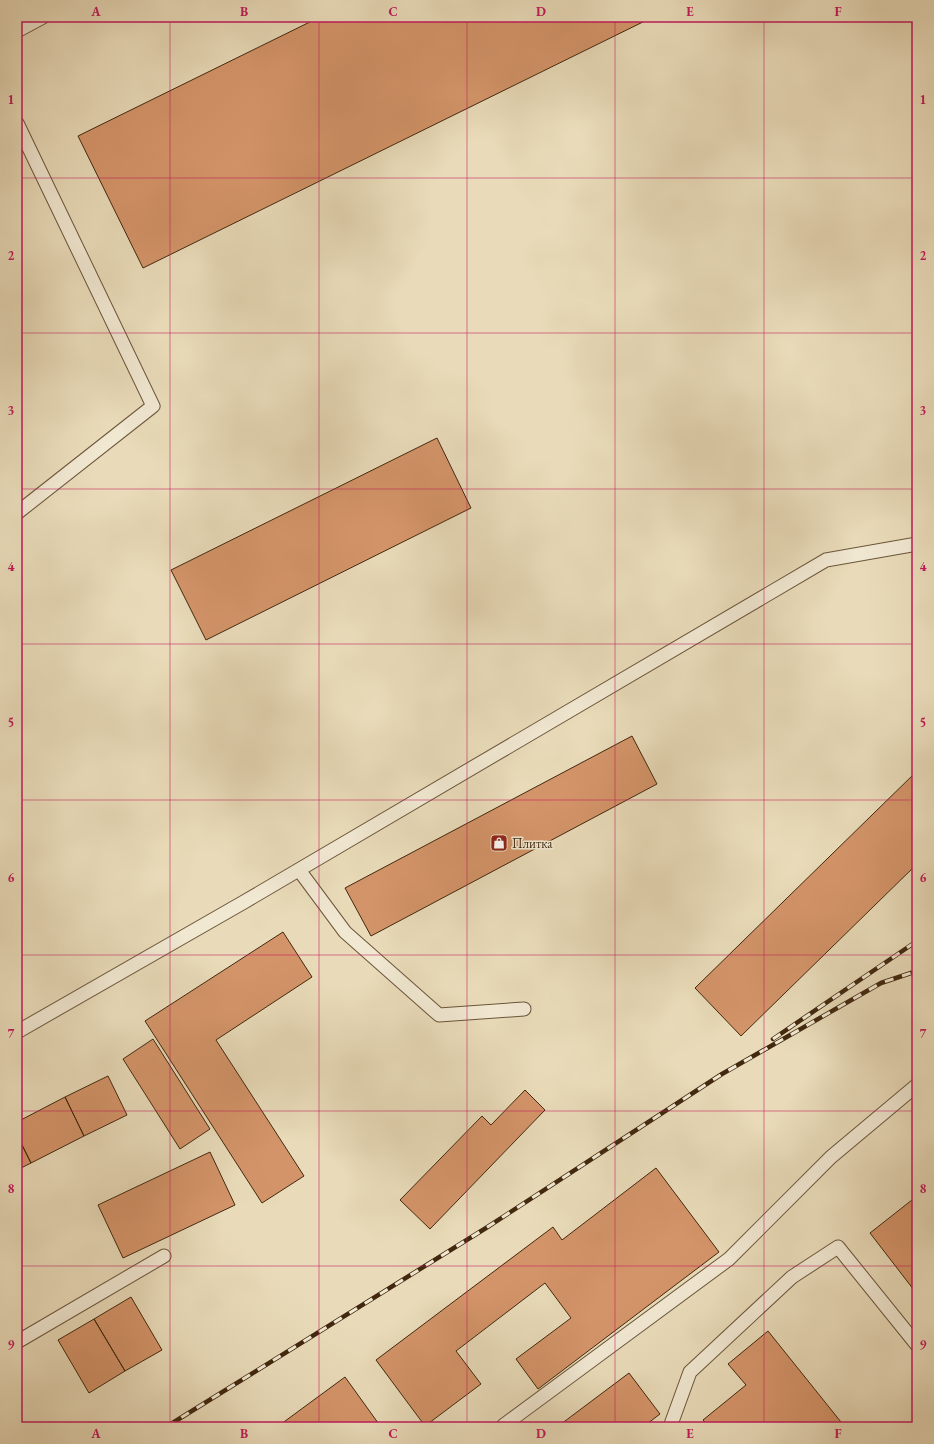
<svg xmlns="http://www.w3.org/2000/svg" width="934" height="1444" viewBox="0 0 934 1444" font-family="'EB Garamond',serif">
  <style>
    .building { fill: #d49469; stroke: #41280f }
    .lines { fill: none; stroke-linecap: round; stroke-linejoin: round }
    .service-casing { stroke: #6b553a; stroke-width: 15 }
    .service { stroke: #f1e8d2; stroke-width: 13 }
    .rail-casing { stroke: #41280f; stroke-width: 4.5 }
    .rail { stroke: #f1e8d2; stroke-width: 3; stroke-dasharray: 9; stroke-linecap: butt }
    .grid { fill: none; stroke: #c2185b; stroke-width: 1; stroke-opacity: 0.55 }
    .labels { text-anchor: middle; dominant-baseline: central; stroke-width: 3; stroke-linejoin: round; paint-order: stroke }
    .poi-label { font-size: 13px; fill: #41280f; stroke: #f1e8d2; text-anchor: start }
    .neatline { fill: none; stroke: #c2185b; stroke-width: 1.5 }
    .grid-label { font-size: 13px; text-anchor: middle; font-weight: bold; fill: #c2185b }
  </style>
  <rect width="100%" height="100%" fill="#e9dbb9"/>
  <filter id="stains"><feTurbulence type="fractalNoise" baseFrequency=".005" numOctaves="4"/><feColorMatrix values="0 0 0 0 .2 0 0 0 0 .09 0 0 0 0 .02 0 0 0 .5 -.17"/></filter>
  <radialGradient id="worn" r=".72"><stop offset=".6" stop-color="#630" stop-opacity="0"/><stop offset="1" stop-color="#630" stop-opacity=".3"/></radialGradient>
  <!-- building -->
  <path class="building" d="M320,17H653L143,268L78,136Z
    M437,438L471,508L206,640L171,570Z
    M632,736L657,784L371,936L345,888Z
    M917,771V864L741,1036L695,988Z
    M283,932L312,977L216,1040L304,1176L262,1203L145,1021Z
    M153,1039L210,1129L180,1149L123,1059Z
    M108,1076L127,1115L84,1136L65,1097Z
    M525,1090L545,1110L430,1229L400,1200L482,1116L491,1125Z
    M65,1097L84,1136L31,1163L17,1135V1122Z
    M17,1135L31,1163L17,1170Z
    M210,1152L235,1205L123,1258L98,1205Z
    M656,1168L719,1252L538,1389L516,1359L571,1318L545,1283L456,1351L481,1384L425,1426L376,1360L553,1227L562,1240Z
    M917,1196V1294L870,1233Z
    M131,1297L162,1350L125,1371L94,1319Z
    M94,1319L125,1371L89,1393L58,1340Z
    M768,1331L845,1427H709L703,1420L746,1385L728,1364Z
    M629,1373L660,1414L643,1427H557Z
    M345,1377L381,1427H277Z
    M17,1418L23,1427H17Z"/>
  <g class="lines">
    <!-- service casing -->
    <g class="service-casing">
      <path id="service" d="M17,31L43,17
        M17,123L153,406L17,513
        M299,870L345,932L439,1015L524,1009
        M17,1032L244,902L826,560L917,544
        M17,1342L164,1256
        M502,1427L504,1425L729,1259L831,1157L917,1085
        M670,1427L690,1372L792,1277L838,1247L917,1345"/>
    </g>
    <!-- service -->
    <use href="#service" class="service"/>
    <!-- rail casing -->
    <g class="rail-casing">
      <path id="rail" d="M773,1039L917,941
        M166,1427L486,1228L722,1074L881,983L917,971"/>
    </g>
    <!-- rail -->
    <use href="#rail" class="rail"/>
  </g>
  <!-- grid -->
  <path class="grid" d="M170,17V1427M319,17V1427M467,17V1427M615,17V1427M764,17V1427M17,178H917M17,333H917M17,489H917M17,644H917M17,800H917M17,955H917M17,1111H917M17,1266H917"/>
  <!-- icons -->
  <defs>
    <g id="shop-square" transform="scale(0.9)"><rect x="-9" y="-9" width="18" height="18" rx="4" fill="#8f2418" stroke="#f1e8d2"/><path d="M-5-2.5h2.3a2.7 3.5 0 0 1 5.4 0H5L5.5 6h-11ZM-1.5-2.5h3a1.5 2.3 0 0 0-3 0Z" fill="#fff"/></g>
  </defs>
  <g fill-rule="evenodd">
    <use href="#shop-square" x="499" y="843"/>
  </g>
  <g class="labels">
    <!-- poi labels -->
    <g class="poi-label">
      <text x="512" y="843">Плитка</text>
    </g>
  </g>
  <!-- margin -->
  <rect width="934" height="1444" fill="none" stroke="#e9dbb9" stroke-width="44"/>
  <rect x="22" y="22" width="890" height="1400" class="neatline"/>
  <g class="grid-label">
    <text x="96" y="16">A</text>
    <text x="244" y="16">B</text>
    <text x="393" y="16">C</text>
    <text x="541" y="16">D</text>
    <text x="690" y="16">E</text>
    <text x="838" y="16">F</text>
    <text x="11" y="104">1</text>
    <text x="923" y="104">1</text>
    <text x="11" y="260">2</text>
    <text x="923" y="260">2</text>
    <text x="11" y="415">3</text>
    <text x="923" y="415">3</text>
    <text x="11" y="571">4</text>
    <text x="923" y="571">4</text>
    <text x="11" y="727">5</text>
    <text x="923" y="727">5</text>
    <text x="11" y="882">6</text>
    <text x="923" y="882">6</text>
    <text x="11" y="1038">7</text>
    <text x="923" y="1038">7</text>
    <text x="11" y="1193">8</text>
    <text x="923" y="1193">8</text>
    <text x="11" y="1349">9</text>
    <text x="923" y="1349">9</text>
    <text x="96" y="1438">A</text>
    <text x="244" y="1438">B</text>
    <text x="393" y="1438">C</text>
    <text x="541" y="1438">D</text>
    <text x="690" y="1438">E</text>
    <text x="838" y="1438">F</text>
  </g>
  <rect width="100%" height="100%" filter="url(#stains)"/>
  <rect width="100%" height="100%" fill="url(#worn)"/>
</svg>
